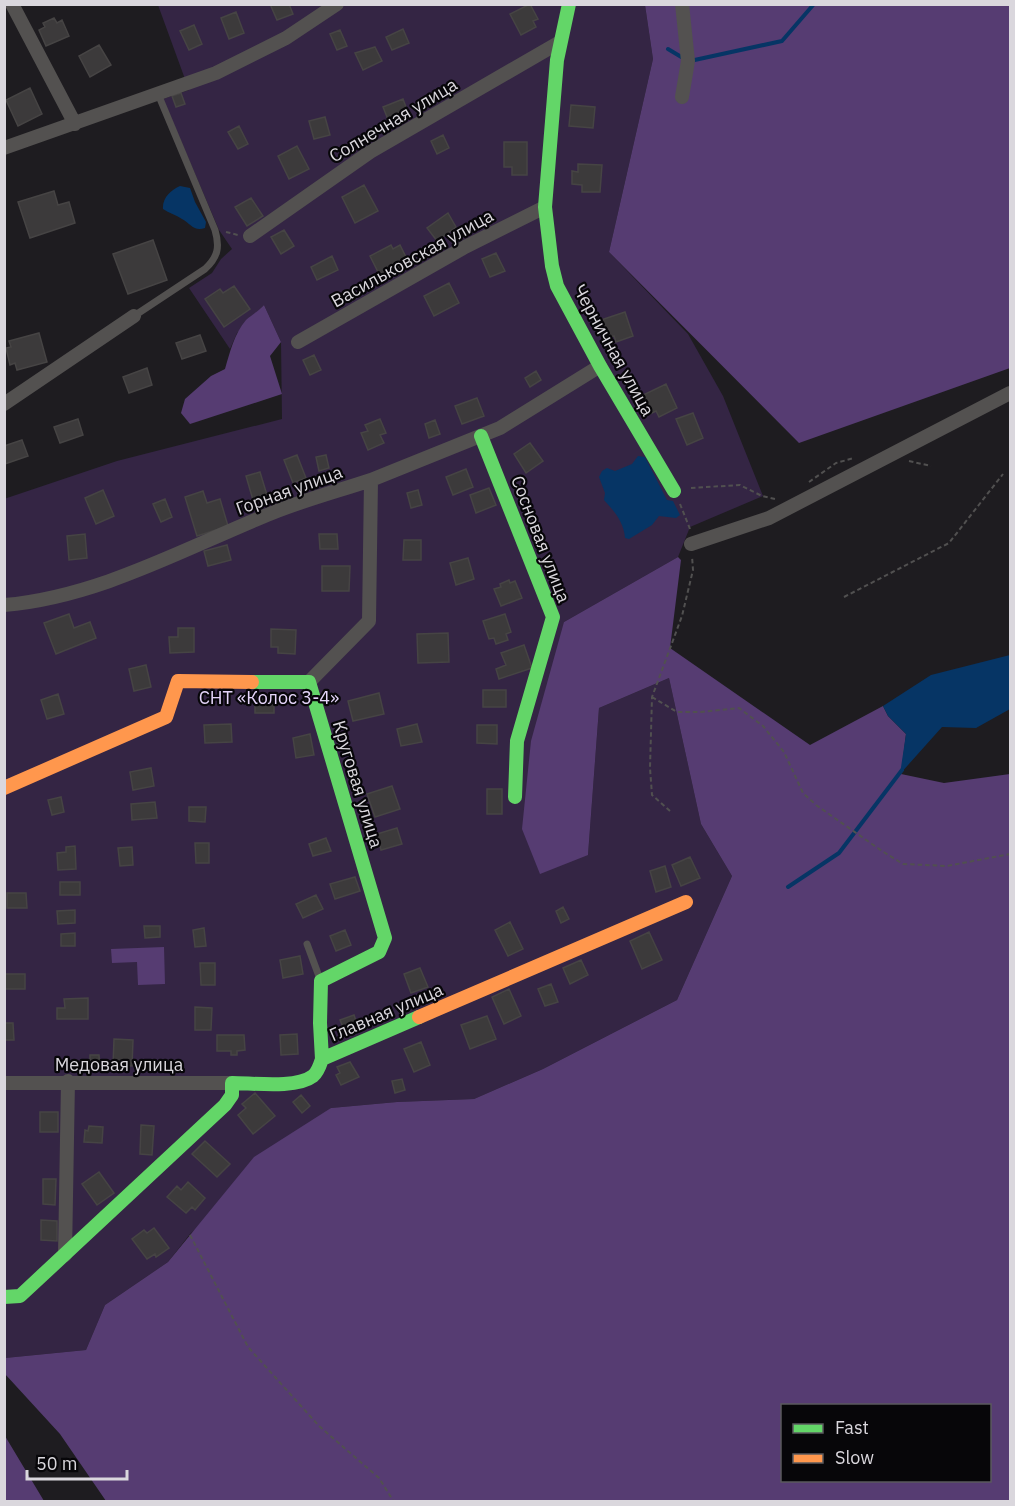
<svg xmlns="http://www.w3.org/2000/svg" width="1015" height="1506" viewBox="0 0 1015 1506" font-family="'IBM Plex Sans',sans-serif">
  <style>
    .green { fill: #342544 }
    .forest { fill: #563c72; fill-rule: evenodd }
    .water { fill: #063565 }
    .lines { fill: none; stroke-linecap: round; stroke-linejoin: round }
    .stream { stroke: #063565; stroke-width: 4 }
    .building { fill: #3c3a3b; stroke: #464444; stroke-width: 1.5 }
    .path { stroke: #515050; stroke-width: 2; stroke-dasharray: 4.5 3; stroke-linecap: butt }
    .lane { stroke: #535150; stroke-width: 7 }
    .street { stroke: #535150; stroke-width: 14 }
    .fast { stroke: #63d668; stroke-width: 14 }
    .slow { stroke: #ff974d; stroke-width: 14 }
    .labels { text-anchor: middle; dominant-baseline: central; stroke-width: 4.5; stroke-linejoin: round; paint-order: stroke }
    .street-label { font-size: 18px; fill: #dad7dd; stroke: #070609 }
    .park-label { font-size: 18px; fill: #e4d4f9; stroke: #070609 }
  </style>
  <rect width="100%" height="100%" fill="#1e1c20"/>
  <!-- green -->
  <path class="green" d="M158,5H645L653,59L609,252L688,334L723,396L763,496L690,527L678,557L564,622L588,855L599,708L669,678L701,824L732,876L677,1000L543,1069L474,1099L397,1102L331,1108L190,1234L168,1262L105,1305L86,1350L5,1358L4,499L117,461L282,419L281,342L264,305L237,333L230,349L189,288L212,273L221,259L232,249L219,230L163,99L189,90Z"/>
  <!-- forest -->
  <path class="forest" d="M645,5H1010V368L799,443L609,252L653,59Z
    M264,305L281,342L270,356L282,394L190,424L181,413L185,399L211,376L225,369C230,352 234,334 246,320C251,315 259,311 264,305Z
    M678,557L681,560L670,648L810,745L883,706L888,716L906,734L901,774L944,783L1010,774V1501H106L60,1434L5,1374V1358L86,1350L105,1305L168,1262L254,1157L331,1108L397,1102L474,1099L543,1069L677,1000L732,876L701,824L669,678L599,708L588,855L540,874L522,829L531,741L564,622ZM782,1406H990V1480H782Z
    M164,947L165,984L138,985L137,962L112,963L111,949Z
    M5,1436L44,1501H5Z"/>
  <!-- water -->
  <path class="water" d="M180,186L190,188L195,202L206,222L205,228C194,232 191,224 182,219C176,215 169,213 163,209C162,198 171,190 180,186Z
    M638,456L645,457L667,500L673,501L680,515L676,518L659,516L652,525L629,539L625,538C624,522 614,511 604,500L605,493L599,477L602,471L607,468L615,471L632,464Z
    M1010,655V709L976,728L942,727L900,774L906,734L888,716L883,706L931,675Z"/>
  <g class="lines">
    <!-- stream -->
    <path class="stream" d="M668,49L683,58
      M690,61L782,41L814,4
      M788,887L839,853L902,770"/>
  </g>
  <!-- building -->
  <path class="building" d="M270,4H289L293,14L277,20Z
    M530,4L538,19L533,21L536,27L521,35L510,14Z
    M236,12L244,33L229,39L221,18Z
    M54,18L57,23L62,20L69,36L46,46L39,30L45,27L43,23Z
    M194,25L202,44L189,50L180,31Z
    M403,29L409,43L392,50L386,37Z
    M340,30L347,46L337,50L330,34Z
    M99,45L111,65L90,77L79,56Z
    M375,47L382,61L363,70L355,53Z
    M30,88L42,114L18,126L6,100Z
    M181,93L185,104L176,107L172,96Z
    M403,99L409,115L389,122L383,107Z
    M571,105L595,107L593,128L569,126Z
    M325,117L330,135L314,139L309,121Z
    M239,126L248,144L238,149L228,132Z
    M443,135L449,148L437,154L431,141Z
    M504,142H527V175H512V167H504Z
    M297,146L309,169L289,179L278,156Z
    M578,164L602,165L600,192H582V185L572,184V171L578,172Z
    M364,185L378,211L355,223L342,197Z
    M54,191L58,205L69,202L75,223L30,238L18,202Z
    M251,198L263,216L247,226L235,207Z
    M448,213L456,227L437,241L427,228Z
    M284,230L294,246L281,254L271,237Z
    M153,240L167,280L128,294L113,254Z
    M391,245L393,249L400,245L407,259L401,262L404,268L388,276L386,271L379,274L370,256Z
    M496,253L505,271L490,277L482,259Z
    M332,256L338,270L317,280L311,267Z
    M449,283L459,303L434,316L424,296Z
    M234,286L250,309L224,327L205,299L220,289L223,293Z
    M625,312L633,336L616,342L614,336L607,338L601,320Z
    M39,333L47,362L17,370L15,363L10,365L6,348L11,347L9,341Z
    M200,335L206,351L182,359L176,343Z
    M314,355L321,370L310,375L303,360Z
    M147,368L152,385L129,393L123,377Z
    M536,371L541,380L530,387L525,378Z
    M666,384L677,408L659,417L656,411L650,414L641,396Z
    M477,398L484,416L462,424L455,406Z
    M693,413L703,438L687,445L676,419Z
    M78,419L83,435L60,443L54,427Z
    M380,419L386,433L380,435L384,443L368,450L361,433L368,431L365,425Z
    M435,420L440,434L429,438L425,424Z
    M22,440L28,456L5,464L4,446Z
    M530,443L543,461L526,473L514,454Z
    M297,455L306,478L293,483L284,460Z
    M326,455L329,468L319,471L316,457Z
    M466,469L473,487L453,495L446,477Z
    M260,472L267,495L253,500L246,476Z
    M489,488L496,505L476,513L470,495Z
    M103,490L114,516L96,524L85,498Z
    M418,490L422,505L411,508L407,493Z
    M203,491L207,503L220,499L228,526L197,536L185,497Z
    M165,499L172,517L161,522L153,504Z
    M85,534L87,558L69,560L67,536Z
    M319,534H337L338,549H320Z
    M404,540H421V560H403Z
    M227,545L231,560L208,566L204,551Z
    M468,558L474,579L456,585L450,563Z
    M322,566H350L349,591H322Z
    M509,580L510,583L515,581L522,598L501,606L494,589L501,587L500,584Z
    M69,614L74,628L90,622L96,638L56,654L44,623Z
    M505,614L511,632L506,634L508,640L496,644L494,638L489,639L483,621Z
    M178,628H194V652L170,653L169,637H178Z
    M271,629L296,630L295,654L278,653V647H271Z
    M448,633L449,662L418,663L417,634Z
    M524,645L532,668L499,679L496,669L506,665L501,653Z
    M146,665L151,687L134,691L129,669Z
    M483,690H506V707H483Z
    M379,693L384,714L353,721L348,701Z
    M58,694L64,714L47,719L41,700Z
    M274,699V713H255V700Z
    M231,724L232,742L205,743L204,725Z
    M417,724L422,742L401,746L397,729Z
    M477,725H497V744L477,743Z
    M310,734L314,755L296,758L293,738Z
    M151,768L154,786L133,790L130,772Z
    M392,786L400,809L375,817L367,794Z
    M487,789H502V814H487Z
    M61,797L64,812L52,815L48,800Z
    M155,802L157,818L132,820L131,804Z
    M189,807H206L205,822L189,821Z
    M397,828L402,844L381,850L377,834Z
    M326,838L331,851L313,856L309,844Z
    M195,843H209V863H196Z
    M75,846L76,869L58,870L57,853L66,852V847Z
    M132,847L133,865L120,866L118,848Z
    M690,857L700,878L681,886L672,865Z
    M665,866L671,887L656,892L650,871Z
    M355,877L360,891L335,899L330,884Z
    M60,882H80V895H60Z
    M7,893H26L27,908H7Z
    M316,895L323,909L303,918L296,904Z
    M563,907L569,919L561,923L556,911Z
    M75,910V923L58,924L57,911Z
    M510,922L523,949L508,956L495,930Z
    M144,926H160V937L145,938Z
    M204,928L206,946L195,947L193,930Z
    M345,930L351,945L336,951L330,936Z
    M649,932L662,960L642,969L630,941Z
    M75,933V946H61V934Z
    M300,956L303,974L283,978L280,960Z
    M581,960L588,975L570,984L563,968Z
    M200,963H215V985H201Z
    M420,968L428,987L411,993L404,974Z
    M4,974H25V989H4Z
    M551,984L558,1002L545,1006L538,989Z
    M509,989L521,1016L504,1024L492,997Z
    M88,998V1019H57V1008H65L64,999Z
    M195,1007L212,1008L211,1030H195Z
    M354,1015L359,1030L346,1035L340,1020Z
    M487,1016L496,1039L470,1049L461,1025Z
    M4,1023H13L14,1040H4Z
    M297,1034L298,1054L281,1055L280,1035Z
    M217,1035H244L245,1050L237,1051V1055H231V1051H217Z
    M114,1039L133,1040L132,1066L113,1065Z
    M421,1042L430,1065L414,1072L404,1049Z
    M90,1055H99L100,1070L90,1071Z
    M350,1062L359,1077L341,1085L336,1075L340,1073L337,1067Z
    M402,1079L405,1090L395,1093L392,1081Z
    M255,1093L275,1116L253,1134L238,1115L246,1108L242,1104Z
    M301,1095L310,1106L302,1113L293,1102Z
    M40,1112H58V1132H40Z
    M141,1125L154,1126L152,1155L140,1154Z
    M89,1126L103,1127L102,1143L84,1142L85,1130L88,1131Z
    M205,1141L230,1164L217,1177L192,1154Z
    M99,1172L114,1193L97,1205L82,1184Z
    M43,1179H56L55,1205L43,1204Z
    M188,1182L205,1198L195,1210L192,1207L186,1213L167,1197L177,1186L181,1190Z
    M41,1220L57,1221V1241L41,1240Z
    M154,1228L169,1248L156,1257L155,1254L147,1259L132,1239L144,1230L147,1233Z"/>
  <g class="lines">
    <!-- path -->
    <path class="path" d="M226,232L238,235
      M909,461L931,466
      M809,482L836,463L854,458
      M691,488L740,485L762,496L775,499
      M680,504L690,529
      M844,597L949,543L1003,474
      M652,697L677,712H701L739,708L763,726L784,752L803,793L816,805L882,851L903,864L947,866L1010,854
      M670,811L652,795L650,768L652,697L682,616L693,570L692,556
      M190,1235L248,1347L319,1426L379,1478L394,1502"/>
    <!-- lane -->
    <path class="lane" d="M134,316L205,269C218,257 220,247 215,230L158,94
      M307,944L320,979"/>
    <!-- street -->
    <path class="street" d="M12,4L75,124
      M682,4L688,61L682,97
      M4,148L216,73L286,38L337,4
      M250,236L370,152L560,42
      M298,342L465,247L545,207
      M4,404L134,316
      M371,480L500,428L600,366
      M691,544L769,518L1010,393
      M4,605C99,597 185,548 272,513C304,500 338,491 371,480L369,621L309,682
      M4,1083H232
      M65,1255L68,1081"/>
    <!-- fast -->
    <path class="fast" d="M569,4L557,60L545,207L552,266L557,286L600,366L674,491
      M481,436L553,617L517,741L515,797
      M252,682H309L385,938L379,952L321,981L320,1023L322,1059
      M4,1297L20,1296L225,1105L232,1095V1083C253,1083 296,1089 313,1076C318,1072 320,1065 322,1059L419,1017"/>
    <!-- slow -->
    <path class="slow" d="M4,788L166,717L178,681L252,682
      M419,1017L686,902"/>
  </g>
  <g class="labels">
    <!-- street labels -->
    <g class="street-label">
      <text transform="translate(393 120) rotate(-31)">Солнечная улица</text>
      <text transform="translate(412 258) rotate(-29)">Васильковская улица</text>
      <text transform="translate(614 350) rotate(61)">Черничная улица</text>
      <text transform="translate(289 490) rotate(-20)">Горная улица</text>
      <text transform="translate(541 539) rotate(69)">Сосновая улица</text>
      <text transform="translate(358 784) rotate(73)">Круговая улица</text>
      <text transform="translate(386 1012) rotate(-23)">Главная улица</text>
      <text x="119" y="1064">Медовая улица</text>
    </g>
    <!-- park labels -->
    <g class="park-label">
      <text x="269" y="697">СНТ «Колос 3-4»</text>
    </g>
  </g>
  <!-- border -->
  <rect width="1015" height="1506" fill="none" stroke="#dad7dd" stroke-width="12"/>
  <!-- legend -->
  <rect x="781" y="1404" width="210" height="78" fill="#070609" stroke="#5b5a5e" stroke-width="1.5"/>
  <rect x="793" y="1424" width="30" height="9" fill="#63d668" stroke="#5b5a5e" stroke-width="1.5"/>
  <text x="835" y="1434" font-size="18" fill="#dad7dd">Fast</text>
  <rect x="793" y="1454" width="30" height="9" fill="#ff974d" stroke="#5b5a5e" stroke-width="1.5"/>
  <text x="835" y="1464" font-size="18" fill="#dad7dd">Slow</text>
  <!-- scale -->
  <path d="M27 1470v9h100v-9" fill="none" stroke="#dad7dd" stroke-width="3"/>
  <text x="36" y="1470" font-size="18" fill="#dad7dd" stroke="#070609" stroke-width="4.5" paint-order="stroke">50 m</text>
</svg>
